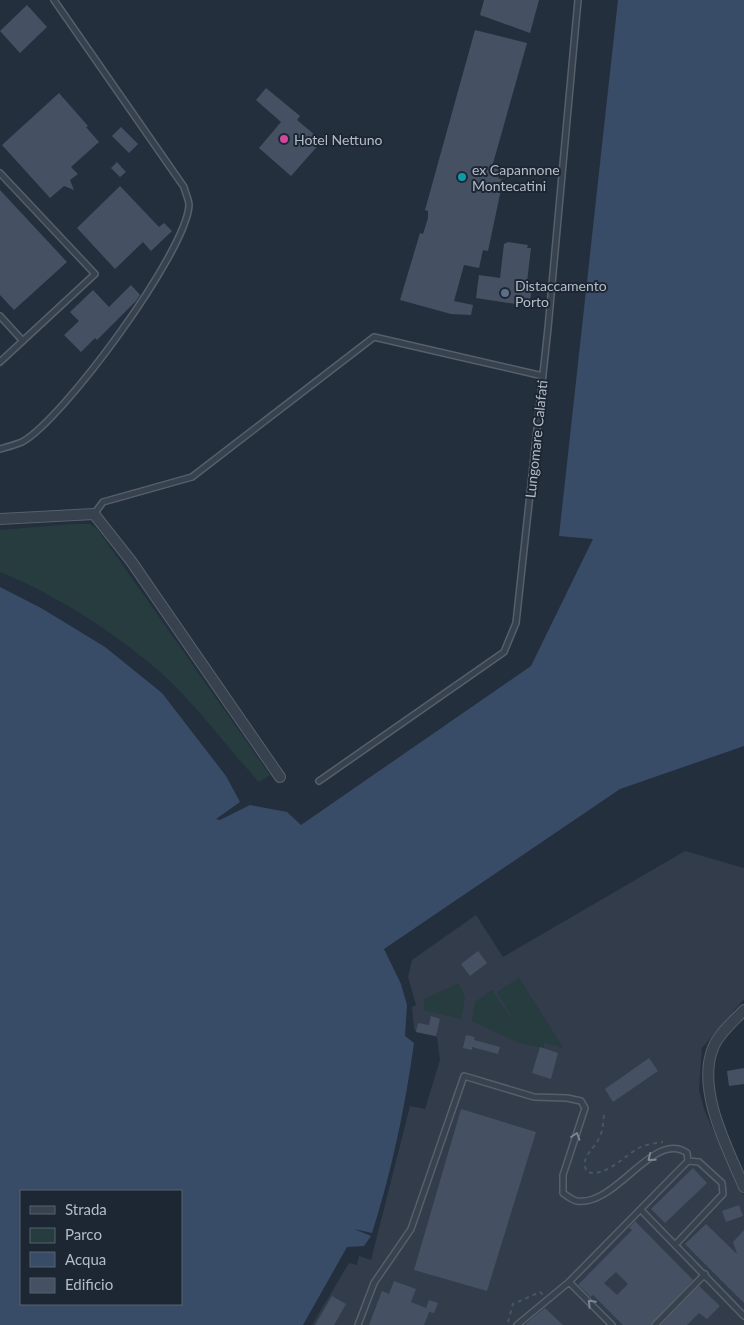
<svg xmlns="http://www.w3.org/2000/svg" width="744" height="1325" viewBox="0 0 744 1325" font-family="Lato,sans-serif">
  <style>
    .airport { fill: #323c4b }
    .green { fill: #263c3f }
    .water { fill: #394c67; fill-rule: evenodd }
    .building { fill: #455162; fill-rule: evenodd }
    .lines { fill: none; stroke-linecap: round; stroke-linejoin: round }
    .service-casing { stroke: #565f6c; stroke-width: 8 }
    .minor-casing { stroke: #565f6c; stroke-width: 12 }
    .path { stroke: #44595c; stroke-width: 2; stroke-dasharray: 4 4; stroke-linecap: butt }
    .service { stroke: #38414e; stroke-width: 5 }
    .minor { stroke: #38414e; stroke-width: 10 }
    .oneway { stroke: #7c8592 }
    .hotel-dot { fill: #d1479c; stroke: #1d2633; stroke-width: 2 }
    .culture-dot { fill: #0f9aa8; stroke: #1d2633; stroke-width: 2 }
    .service-dot { fill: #5c6f8a; stroke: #1d2633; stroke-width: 2 }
    .labels { text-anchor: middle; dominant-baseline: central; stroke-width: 4; stroke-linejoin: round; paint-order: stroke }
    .poi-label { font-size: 14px; fill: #b4bcc9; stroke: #1d2633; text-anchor: start }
    .street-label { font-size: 14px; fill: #b4bcc9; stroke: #1d2633 }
  </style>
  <rect width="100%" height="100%" fill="#242f3e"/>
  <!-- airport -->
  <path class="airport" d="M685,851L744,868V999L702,1048L699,1090L705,1112L744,1196V1325H312L349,1263L357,1265L359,1256L371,1260L410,1106L425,1109L440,1060L437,1037L416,1032L414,1028L412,1007L416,1005L408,977L412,960L476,915L503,957Z"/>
  <!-- green -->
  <path class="green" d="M71,524H90L98,530L270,775L259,782C222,742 190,695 147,661C104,626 52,593 0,572V530Z
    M519,978L564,1049L545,1042L543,1048L519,1043L472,1021L475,1002L492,990L517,1027L497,992Z
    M459,983L465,998L461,1019L424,1010V999Z"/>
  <!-- water -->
  <path class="water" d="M618,0H744V746L620,789L384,949L401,984L407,1005L405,1036L414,1043C405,1108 392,1170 372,1233L354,1229L371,1236L364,1246L347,1247L303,1325H0V587L41,608L105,647L162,693L226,776L240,802L216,819L220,820L250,805L287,812L301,825L531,666L593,539L559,536ZM21,1191H181V1304H21Z"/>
  <!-- building -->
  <path class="building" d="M484,0H539L530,33L480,15Z
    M27,5L47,27L20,53L0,31Z
    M475,30L527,43L492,167L501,170L498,178L503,180L488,251L483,250L479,268L464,265L454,301L473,305L471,315L451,314L400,300L420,233L423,234L428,218V211L425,210Z
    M266,88L300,116L297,120L322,141L291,176L259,148L281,122L256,100Z
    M59,93L88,126L86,127L99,142L71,167L78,174L70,180L74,190L64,186L50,198L2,145Z
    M121,127L138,144L129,153L112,136Z
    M117,162L126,172L120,177L111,168Z
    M120,186L159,227L164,223L172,231L151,251L143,242L115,269L77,228Z
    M0,190L67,262L14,310L0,295Z
    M508,242L528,245L527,248H531L527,282L533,283L529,306L476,298L479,275L500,278L504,244Z
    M131,285L140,295L136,301L97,340L95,338L81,352L64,335L79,321L70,312L93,290L109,307Z
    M478,951L487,963L470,976L461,964Z
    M431,1016L440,1019L436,1036L416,1032L418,1023L429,1025Z
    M466,1035L475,1037L474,1040L500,1047L498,1054L472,1047V1050L463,1048Z
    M540,1047L558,1053L551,1079L532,1073Z
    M649,1058L658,1071L613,1102L605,1089Z
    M744,1068V1084L729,1086L727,1071Z
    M461,1109L536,1132L487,1291L414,1270Z
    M693,1168L707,1183L665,1223L651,1209Z
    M739,1205L743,1216L726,1222L722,1211Z
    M635,1221L693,1280L651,1325H623L593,1295L591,1297L578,1285L632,1230L629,1228ZM616,1272L628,1284L617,1295L604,1283Z
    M706,1224L737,1254L733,1242L744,1230V1303L685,1244Z
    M394,1281L416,1289L411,1302L426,1308L429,1300L438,1303L434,1313L429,1312L424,1325H369L382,1291L389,1294Z
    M699,1286L720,1306L707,1319L699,1313L687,1325H661Z
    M332,1296L346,1304L334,1325H315Z
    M545,1308L563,1325H525L530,1320Z"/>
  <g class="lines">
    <!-- service casing -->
    <g class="service-casing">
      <path id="service" d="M0,173L95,274L0,362
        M0,316L23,341
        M0,449C7,447 15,445 22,442C63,420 187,251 189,205C189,200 185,192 184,187L54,0
        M94,514L103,502L192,477L374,337L543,376
        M319,781L504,652L516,623L548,328L578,0
        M641,1210L744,1316
        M569,1282L612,1325
        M358,1325L374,1283L411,1229L464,1076L534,1097L567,1098L581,1101L585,1108L563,1175V1193C567,1196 572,1200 577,1201C616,1207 654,1129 687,1153L688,1161
        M517,1325L569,1282L688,1161L699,1162L722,1183L723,1194L676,1244
        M655,1325L705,1274"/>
    </g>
    <!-- minor casing -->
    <g class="minor-casing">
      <path id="minor" d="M0,519L94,514L131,561L280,777
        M744,1010C734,1021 718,1034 713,1048C696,1090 728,1149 744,1187"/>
    </g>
    <!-- path -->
    <path class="path" d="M604,1115C603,1122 603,1130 600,1136C595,1150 579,1156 587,1172C607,1178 626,1153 643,1146C649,1144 657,1143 663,1142
      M508,1322L513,1304L540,1292L543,1295"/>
    <!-- service -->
    <use href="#service" class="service"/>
    <!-- minor -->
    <use href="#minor" class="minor"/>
  </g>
  <!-- one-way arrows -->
  <defs><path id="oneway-chevron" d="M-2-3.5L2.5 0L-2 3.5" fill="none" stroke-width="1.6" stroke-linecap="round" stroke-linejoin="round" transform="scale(1.25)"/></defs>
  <g class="oneway">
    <use href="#oneway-chevron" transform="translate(576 1136) rotate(-72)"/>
    <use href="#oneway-chevron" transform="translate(651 1158) rotate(141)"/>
    <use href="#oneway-chevron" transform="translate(591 1303) rotate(-135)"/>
  </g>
  <!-- markers -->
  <circle class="hotel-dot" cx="284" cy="139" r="5"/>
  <circle class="culture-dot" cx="462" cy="177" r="5"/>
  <circle class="service-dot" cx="505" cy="293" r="5"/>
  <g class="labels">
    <!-- poi labels -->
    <g class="poi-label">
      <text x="294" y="139">Hotel Nettuno</text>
      <text x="472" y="169">ex Capannone<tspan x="472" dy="16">Montecatini</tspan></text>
      <text x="515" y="285">Distaccamento<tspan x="515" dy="16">Porto</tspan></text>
    </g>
    <!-- street labels -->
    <g class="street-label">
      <text transform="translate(536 439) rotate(-84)">Lungomare Calafati</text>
    </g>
  </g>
  <!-- legend -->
  <rect x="20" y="1190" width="162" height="115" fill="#1d2633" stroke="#59626f"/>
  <rect x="30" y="1206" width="25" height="8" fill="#38414e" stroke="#59626f"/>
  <text x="65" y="1215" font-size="15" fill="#b4bcc9">Strada</text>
  <rect x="30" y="1228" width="25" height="15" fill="#263c3f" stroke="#59626f"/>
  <text x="65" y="1240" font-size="15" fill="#b4bcc9">Parco</text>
  <rect x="30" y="1252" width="25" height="15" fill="#394c67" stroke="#59626f"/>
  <text x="65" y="1265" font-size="15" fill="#b4bcc9">Acqua</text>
  <rect x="30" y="1278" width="25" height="15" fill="#455162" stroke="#59626f"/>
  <text x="65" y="1290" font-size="15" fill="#b4bcc9">Edificio</text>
</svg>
